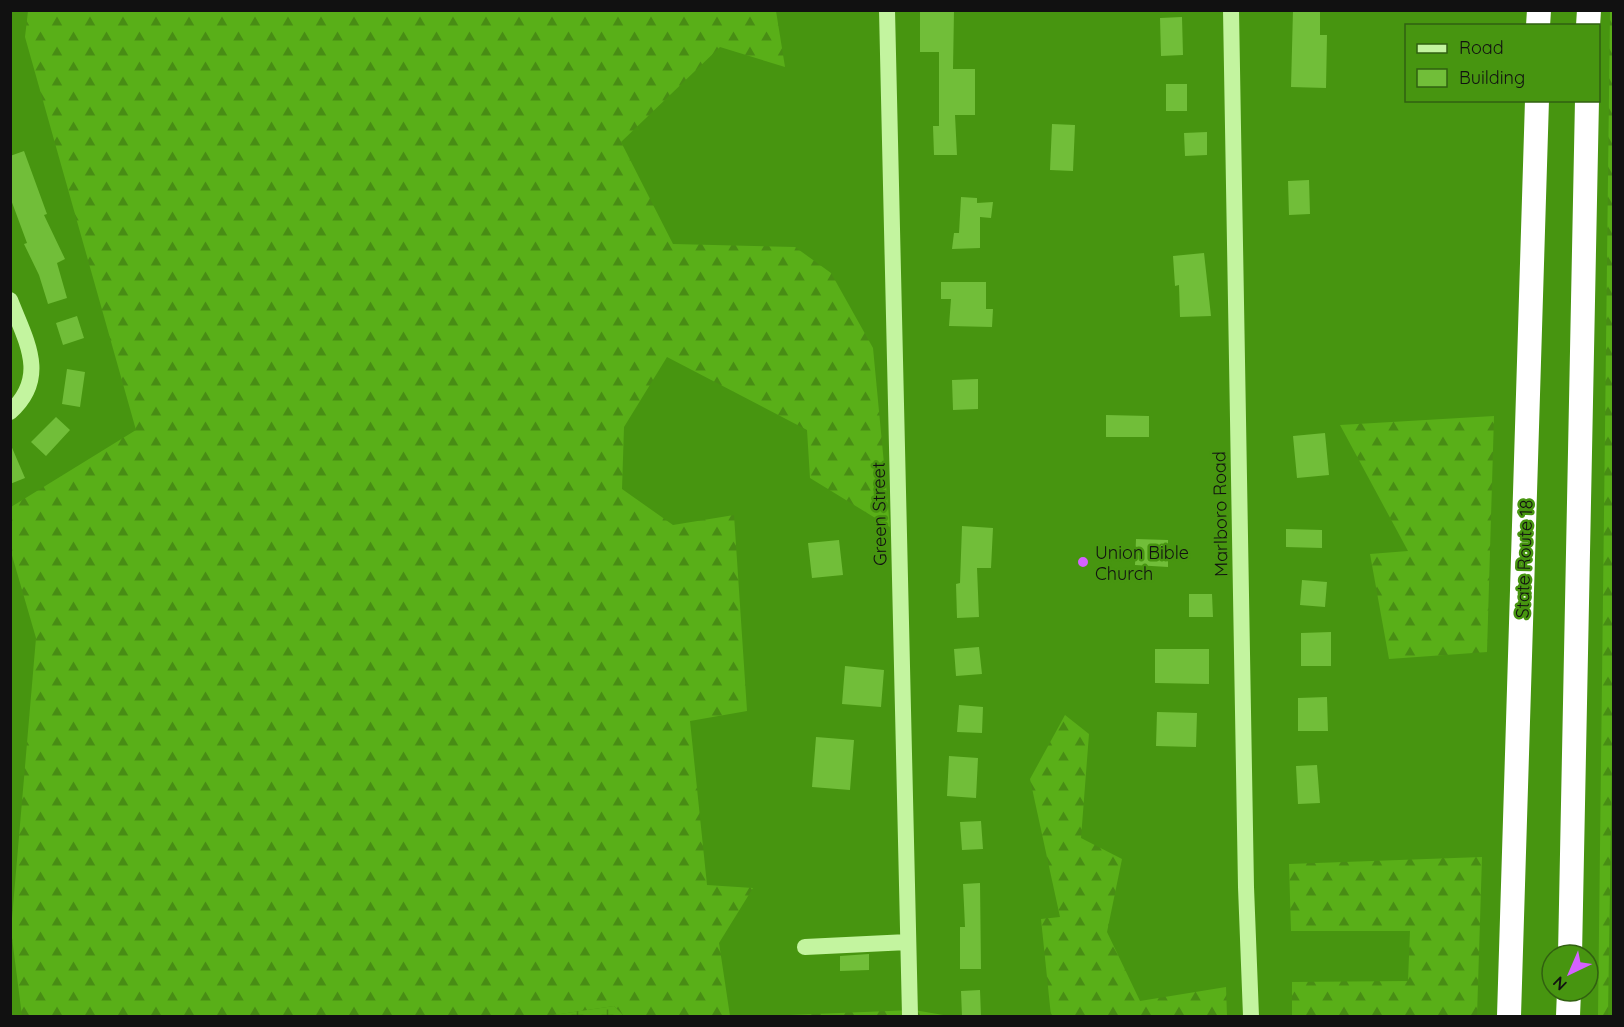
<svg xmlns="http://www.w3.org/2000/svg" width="1624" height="1027" viewBox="0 0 1624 1027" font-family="Quicksand,sans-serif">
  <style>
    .forest { fill: url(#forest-firs) }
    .wetland { fill: url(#wetland-marsh) }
    .building { fill: #71be39 }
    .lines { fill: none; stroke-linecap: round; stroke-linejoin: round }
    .minor { stroke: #c3f49f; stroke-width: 16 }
    .highway { stroke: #fff; stroke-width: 24 }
    .poi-dot { fill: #d561ff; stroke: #479510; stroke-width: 2 }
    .labels { text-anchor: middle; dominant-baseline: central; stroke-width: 5; stroke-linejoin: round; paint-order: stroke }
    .street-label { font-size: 18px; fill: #111; stroke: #479510 }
    .poi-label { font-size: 18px; fill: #111; stroke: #479510; text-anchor: start }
  </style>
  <defs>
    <pattern id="forest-firs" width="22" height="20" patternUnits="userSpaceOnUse" patternTransform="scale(1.5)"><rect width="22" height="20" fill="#59af18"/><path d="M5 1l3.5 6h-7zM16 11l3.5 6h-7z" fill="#488d14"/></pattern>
    <pattern id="wetland-marsh" width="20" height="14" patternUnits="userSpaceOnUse" patternTransform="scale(1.5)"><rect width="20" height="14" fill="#59af18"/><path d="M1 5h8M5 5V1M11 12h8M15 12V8" fill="none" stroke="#488d14"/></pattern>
  </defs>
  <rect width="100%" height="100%" fill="#479510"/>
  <!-- forest -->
  <path class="forest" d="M1613,10L1614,626L1608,1015L1614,1016H1598L1610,11Z
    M28,11H776L785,67L720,47L621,142L673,244L795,247L831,273L873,348L890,527L810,478L807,430L667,357L624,427L622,489L673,525L734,515L747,711L690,721L707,885L753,888L719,943L730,1016H624L614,1006L547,1016H22L11,930L36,638L11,552V507L136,430L25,37Z
    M1494,416L1487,652L1389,659L1370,554L1408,551L1340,425Z
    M1065,715L1089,734L1081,838L1122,859L1107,932L1140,1001L1226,987L1227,1016H1051L1041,919L1060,917L1030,779Z
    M1482,857L1477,1016H1292V982L1408,981L1410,931H1291L1289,864Z
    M914,1010L949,1016H765Z"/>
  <!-- wetland -->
  <path class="wetland" d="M614,1006L624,1016H547Z"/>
  <!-- building -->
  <path class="building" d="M1293,10H1320V35H1327L1326,88L1291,87Z
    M920,11H954L953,69H975V115H955L957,155H934L933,126H939V52H920Z
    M1182,17L1183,55L1161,56L1160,18Z
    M1166,84H1187V111H1166Z
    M1052,124L1075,125L1073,171L1050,170Z
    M1207,132V155L1185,156L1184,133Z
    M24,151L47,214L44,215L65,259L57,263L67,298L48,304L39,275L24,244L27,243L10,197V156Z
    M1309,180L1310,214L1289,215L1288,181Z
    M961,197L977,198V203L993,202L991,218L980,217V248L952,249L954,233H959Z
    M1204,253L1211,316L1180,317L1179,285L1175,286L1173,256Z
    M941,282H986V309H993L992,327L949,326L951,299H941Z
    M77,316L84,338L63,345L56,323Z
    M67,369L85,372L80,407L62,404Z
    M978,379V409L953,410L952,380Z
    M1106,415L1149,416V437H1106Z
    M56,417L70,430L46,456L31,442Z
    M1325,433L1329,475L1297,478L1293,436Z
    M10,443L25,478L10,484Z
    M962,526L993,528L991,568H977L979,617L957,618L956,584L960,583Z
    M1286,529L1322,530V548L1286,547Z
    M1136,539L1168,540V567L1135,565Z
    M839,540L843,575L812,578L808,543Z
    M1302,580L1327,582L1325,607L1300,605Z
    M1189,594H1212L1213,617H1189Z
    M1331,632V666H1301V633Z
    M979,647L982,674L956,676L954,649Z
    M1155,649H1209V684L1155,683Z
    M845,666L884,670L881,707L842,704Z
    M1327,697L1328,731H1298V698Z
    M959,705L983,707L982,733L957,732Z
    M1157,712L1197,713L1196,747L1156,746Z
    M816,737L854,740L850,790L812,787Z
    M949,756L978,758L976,798L947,796Z
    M1317,765L1320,803L1298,804L1296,766Z
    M981,821L983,849L962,850L960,822Z
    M980,883L981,969H960V927H965L963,884Z
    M869,954V970L840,971V956Z
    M980,990L981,1017H962L961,991Z"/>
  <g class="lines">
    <!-- minor -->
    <path class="minor" d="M887,10L910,1016
      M1231,10L1246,887L1251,1016
      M10,300C26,341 49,377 10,412
      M805,947L908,942"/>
    <!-- highway -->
    <path class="highway" d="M1538,26L1539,10
      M1588,26L1589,10
      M1570,955L1587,100
      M1509,1016L1537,100
      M1568,1016L1569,991"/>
  </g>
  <!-- markers -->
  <circle class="poi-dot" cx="1083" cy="562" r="6"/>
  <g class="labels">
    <!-- street labels -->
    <g class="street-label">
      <text transform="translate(879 514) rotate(-91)">Green Street</text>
      <text transform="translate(1220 514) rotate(-91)">Marlboro Road</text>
      <text transform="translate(1524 559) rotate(-88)">State Route 18</text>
    </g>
    <!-- poi labels -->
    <g class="poi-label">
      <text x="1095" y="552">Union Bible<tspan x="1095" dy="21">Church</tspan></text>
    </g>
  </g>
  <!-- border -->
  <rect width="1624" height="1027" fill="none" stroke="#111111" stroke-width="24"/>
  <!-- legend -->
  <rect x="1405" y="24" width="195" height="78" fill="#479510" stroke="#316010" stroke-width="1.5"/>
  <rect x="1417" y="44" width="30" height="9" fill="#c3f49f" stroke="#316010" stroke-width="1.5"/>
  <text x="1459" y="54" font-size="18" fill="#111111">Road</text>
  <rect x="1417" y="69" width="30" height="18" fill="#71be39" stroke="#316010" stroke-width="1.5"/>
  <text x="1459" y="84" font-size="18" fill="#111111">Building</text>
  <!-- north arrow -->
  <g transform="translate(1570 973) rotate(224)"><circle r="28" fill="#479510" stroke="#316010" stroke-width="1.5"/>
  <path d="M0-4.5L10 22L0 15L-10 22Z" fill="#d561ff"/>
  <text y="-9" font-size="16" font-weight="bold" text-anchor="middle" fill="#111111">N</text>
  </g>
</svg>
